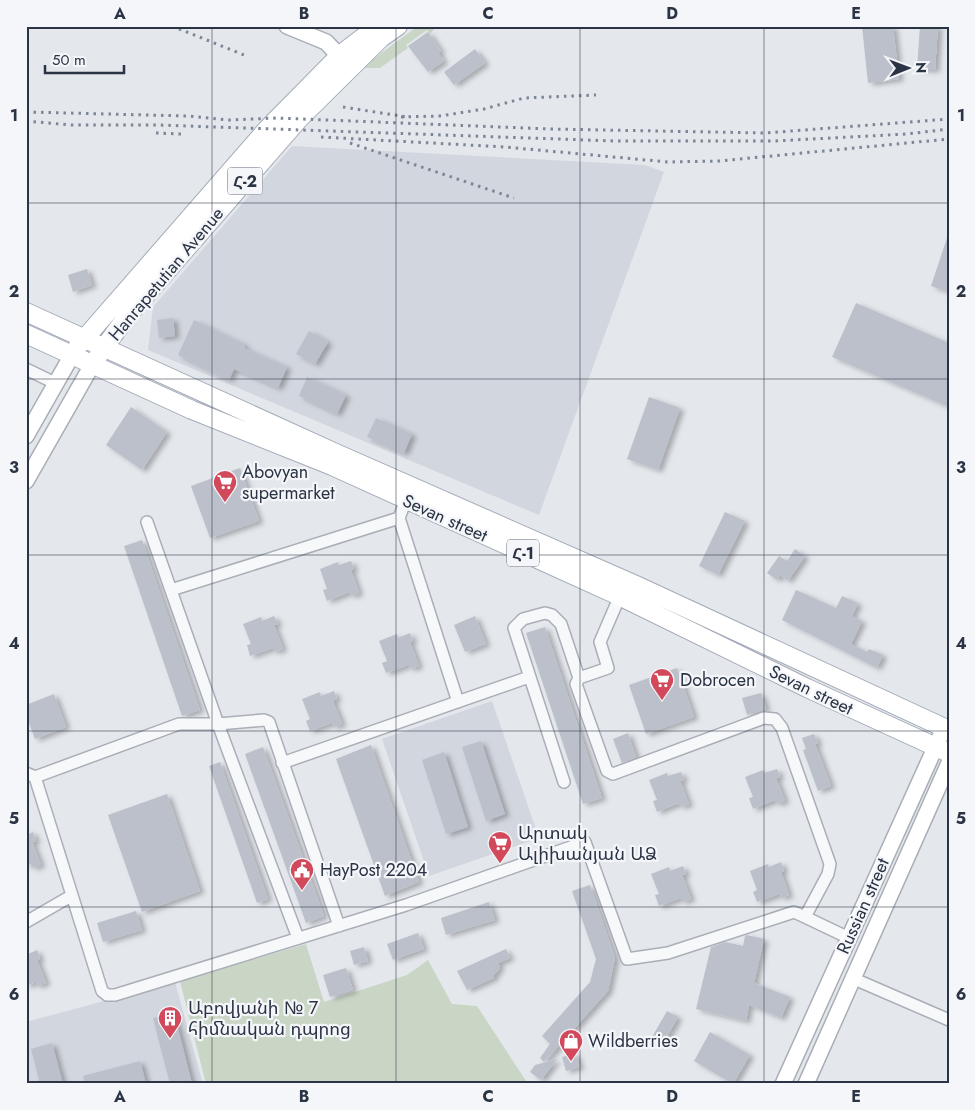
<svg xmlns="http://www.w3.org/2000/svg" width="975" height="1110" viewBox="0 0 975 1110" font-family="Jost,'Noto Sans Armenian',sans-serif">
  <style>
    .built { fill: #d2d6de }
    .green { fill: #c9d6c5 }
    .building { fill: #bbc0ca; filter: url(#shadow) }
    .lines { fill: none; stroke-linecap: round; stroke-linejoin: round }
    .street-casing { stroke: #a9aeb7; stroke-width: 14 }
    .secondary-casing { stroke: #a9aeb7; stroke-width: 18 }
    .primary-casing { stroke: #a3abb8; stroke-width: 20 }
    .street { stroke: #f7f8fa; stroke-width: 11 }
    .secondary { stroke: #fff; stroke-width: 15 }
    .primary { stroke: #fff; stroke-width: 18 }
    .rail { stroke: #7d8696; stroke-width: 3; stroke-dasharray: 2.5 5; stroke-linecap: butt }
    .grid { fill: none; stroke: #2b3445; stroke-width: 1; stroke-opacity: 0.55 }
    .labels { text-anchor: middle; dominant-baseline: central; stroke-width: 4.5; stroke-linejoin: round; paint-order: stroke }
    .shield { fill: #f4f6f9; stroke: #676e7b; stroke-width: 1 }
    .shield-label { font-size: 16px; font-weight: bold; fill: #2b3445 }
    .street-label { font-size: 18px; fill: #2b3445; stroke: #f4f6f9 }
    .poi-label { font-size: 18px; fill: #2b3445; stroke: #f4f6f9; text-anchor: start }
    .neatline { fill: none; stroke: #2b3445; stroke-width: 2 }
    .grid-label { font-size: 16px; text-anchor: middle; font-weight: bold; fill: #2b3445 }
  </style>
  <defs>
    <filter id="shadow"><feDropShadow dx="4.5" dy="2.5" stdDeviation="2.5" flood-color="#0004"/></filter>
  </defs>
  <rect width="100%" height="100%" fill="#e4e7ec"/>
  <!-- built -->
  <path class="built" d="M292,146L645,165L664,172L539,515L148,350L153,307Z
    M492,701L539,838L429,876L382,739Z
    M175,982L203,1084H26V1022Z"/>
  <!-- green -->
  <path class="green" d="M418,26H437L430,34L427,30L406,45L408,48L380,68H361Z
    M306,944L324,1002L407,975L428,960L452,1004L477,1006L528,1084H206L180,981Z"/>
  <!-- building -->
  <path class="building" d="M862,26H893L899,79L868,83Z
    M920,26H938L935,70L917,69Z
    M428,32L441,51L438,53L444,61L428,72L408,46Z
    M475,49L485,63L454,85L444,72Z
    M947,238H949V292L931,286Z
    M87,269L92,285L73,292L68,275Z
    M856,303L949,343V407L832,357Z
    M173,318L175,336L159,338L157,320Z
    M194,320L245,345L244,348L287,367L278,388L234,369L229,380L178,355Z
    M309,331L328,342L315,364L296,354Z
    M307,377L346,395L337,414L299,396Z
    M649,397L680,408L658,470L627,459Z
    M131,407L167,432L142,470L106,445Z
    M376,418L412,434L404,453L367,437Z
    M240,468L259,521L210,538L191,486Z
    M725,512L745,521L718,575L699,566Z
    M142,540L200,710L182,716L124,546Z
    M795,549L805,556L788,581L780,575L777,580L767,573L779,556L787,561Z
    M351,561L354,569L351,570L359,593L351,596L350,592L327,601L323,590L327,589L320,569L338,562L339,565Z
    M796,590L836,608L842,596L858,603L852,616L862,621L851,644L867,652L869,649L883,655L877,668L782,620Z
    M274,616L278,624L274,625L283,649L274,652L273,648L250,656L247,645L251,644L243,624L261,617L262,621Z
    M475,616L486,644L465,652L454,625Z
    M545,627L602,798L583,804L526,633Z
    M410,633L413,641L410,642L419,666L410,669L409,665L386,673L382,663L387,661L379,641L397,634L398,638Z
    M677,668L694,717L646,734L629,685Z
    M334,691L337,699L333,701L342,724L334,727L332,723L310,731L306,721L310,719L302,699L320,692L321,696Z
    M761,693L766,709L747,715L742,698Z
    M54,694L66,727L35,739L26,715V705Z
    M628,733L636,757L622,763L613,739Z
    M814,734L818,743L815,744L831,786L818,791L803,750L806,749L802,738Z
    M481,741L505,814L486,821L462,747Z
    M371,745L419,882L385,896L336,759Z
    M263,747L324,916L306,923L245,754Z
    M444,752L468,827L446,834L422,760Z
    M220,762L268,899L257,903L209,766Z
    M777,769L780,777L776,778L785,801L777,804L775,800L753,809L749,798L753,797L745,777L763,770L764,773Z
    M681,772L684,780L680,781L689,804L681,807L679,803L657,812L653,801L657,800L649,780L667,773L668,776Z
    M167,794L200,891L142,912L108,815Z
    M26,829L29,834L33,832L36,841L32,842L41,865L33,868L31,864L26,866Z
    M781,862L784,871L781,872L789,895L781,898L780,894L757,902L753,892L757,890L750,871L768,864L769,867Z
    M683,866L686,874L682,875L691,899L683,902L681,898L659,906L655,895L659,894L651,874L669,867L670,871Z
    M590,885L615,958L608,991L544,1062L540,1058L550,1044L542,1036L590,982L596,959L572,891Z
    M489,902L495,920L446,935L441,918Z
    M136,911L142,930L103,942L97,923Z
    M418,933L424,949L393,960L387,944Z
    M747,935L764,939L754,983L790,997L781,1018L749,1005L746,1021L696,1009L711,947L725,942L743,946L745,936Z
    M364,947L368,961L354,965L350,951Z
    M506,949L510,958L498,963L500,968L494,975V978L467,990L457,971Z
    M37,950L40,959L37,960L46,983L37,986L36,982L26,986V955Z
    M346,968L353,990L330,997L323,975Z
    M667,1011L678,1017L663,1044L652,1037Z
    M174,1013L192,1084H170L166,1069L153,1018Z
    M710,1032L750,1055L733,1084L694,1061Z
    M52,1043L63,1084H40L31,1049Z
    M575,1053L580,1067L566,1071L562,1057Z
    M557,1059L541,1080L530,1072L535,1065Z
    M140,1061L146,1084H85L83,1076Z"/>
  <g class="lines">
    <!-- street casing -->
    <g class="street-casing">
      <path id="street" d="M26,369L55,383
        M399,518L458,702
        M147,522L218,724L298,938
        M171,590L399,518L406,500
        M622,591L600,642L608,668L579,678L576,684L607,771L613,774L764,718L775,719L782,728L830,864L828,874L805,917L849,938
        M282,763L529,677
        M26,773L35,777L102,991L107,995H115L406,905L585,842L627,959L668,953L794,912L805,917
        M35,777L179,724H218L264,720L269,722L339,926
        M564,782L514,628L523,619L545,613L552,615L561,624L579,678
        M26,922L71,896
        M852,978L949,1020"/>
    </g>
    <!-- secondary casing -->
    <g class="secondary-casing">
      <path id="secondary" d="M287,26L326,42L346,63
        M26,436L72,355
        M26,481L92,365
        M783,1084L944,728
        M806,1084L949,763"/>
    </g>
    <!-- primary casing -->
    <g class="primary-casing">
      <path id="primary" d="M26,312L338,454L638,586L949,730
        M26,334L192,410L332,466L619,596L807,688L949,753
        M78,346L267,129L340,55L378,26
        M98,356L125,319L299,119L381,38L398,26"/>
    </g>
    <!-- street -->
    <use href="#street" class="street"/>
    <!-- secondary -->
    <use href="#secondary" class="secondary"/>
    <!-- primary -->
    <use href="#primary" class="primary"/>
    <!-- rail -->
    <path class="rail" d="M172,26L244,55
      M343,107L407,117
      M26,112L188,116L229,120L277,118L550,129L765,133L949,119
      M401,117L440,116L484,109L524,98L596,95
      M26,121L71,125H159L615,141H774L907,134L949,129
      M156,133L181,134
      M321,137L505,147L668,162L719,161L949,139
      M350,143L514,198"/>
  </g>
  <!-- grid -->
  <path class="grid" d="M212,26V1084M396,26V1084M580,26V1084M764,26V1084M26,203H949M26,379H949M26,555H949M26,731H949M26,907H949"/>
  <!-- icons -->
  <defs>
    <g id="supermarket-pin" transform="scale(1.25)"><path d="M0 17L-7.5 6A9.5 9.5 0 1 1 7.5 6Z" fill="#d1495b" stroke="#f4f6f9"/><path d="M-6-5.5h2.5l.6 2H6L4.5 2H-2.5L-4.4-4H-6ZM-1.5 3.2a1.3 1.3 0 1 0 .1 0ZM3 3.2a1.3 1.3 0 1 0 .1 0Z" fill="#fff"/></g>
    <g id="civic-pin" transform="scale(1.25)"><path d="M0 17L-7.5 6A9.5 9.5 0 1 1 7.5 6Z" fill="#d1495b" stroke="#f4f6f9"/><path d="M-.6-6.5H3V-4.5H.6V-3L4-1V1h2V6H-6V1h2V-1L-.6-3ZM-1.2 2.5V6h2.4V2.5Z" fill="#fff"/></g>
    <g id="building-pin" transform="scale(1.25)"><path d="M0 17L-7.5 6A9.5 9.5 0 1 1 7.5 6Z" fill="#d1495b" stroke="#f4f6f9"/><path d="M-4-6H4V6H1V3H-1V6H-4ZM-2.5-4.3h1.7v1.8h-1.7ZM.8-4.3h1.7v1.8H.8ZM-2.5-1h1.7V.8h-1.7ZM.8-1h1.7V.8H.8Z" fill="#fff"/></g>
    <g id="shop-pin" transform="scale(1.25)"><path d="M0 17L-7.5 6A9.5 9.5 0 1 1 7.5 6Z" fill="#d1495b" stroke="#f4f6f9"/><path d="M-5-2.5h2.3a2.7 3.5 0 0 1 5.4 0H5L5.5 6h-11ZM-1.5-2.5h3a1.5 2.3 0 0 0-3 0Z" fill="#fff"/></g>
  </defs>
  <g fill-rule="evenodd">
    <use href="#supermarket-pin" x="225" y="482"/>
    <use href="#supermarket-pin" x="662" y="680"/>
    <use href="#supermarket-pin" x="500" y="843"/>
    <use href="#civic-pin" x="302" y="870"/>
    <use href="#building-pin" x="170" y="1018"/>
    <use href="#shop-pin" x="571" y="1041"/>
  </g>
  <g class="labels">
    <!-- shield labels -->
    <g class="shield">
      <rect x="227.5" y="167.5" width="35" height="27" rx="4"/>
      <rect x="507" y="539.5" width="32" height="27" rx="4"/>
    </g>
    <g class="shield-label">
      <text x="245" y="181">Հ-2</text>
      <text x="523" y="553">Հ-1</text>
    </g>
    <!-- street labels -->
    <g class="street-label">
      <text transform="translate(166 274) rotate(-50)">Hanrapetutian Avenue</text>
      <text transform="translate(445 518) rotate(24)">Sevan street</text>
      <text transform="translate(811 690) rotate(26)">Sevan street</text>
      <text transform="translate(863 906) rotate(-66)">Russian street</text>
    </g>
    <!-- poi labels -->
    <g class="poi-label">
      <text x="242" y="472">Abovyan<tspan x="242" dy="21">supermarket</tspan></text>
      <text x="680" y="680">Dobrocen</text>
      <text x="518" y="833">Արտակ<tspan x="518" dy="21">Ալիխանյան ԱՁ</tspan></text>
      <text x="320" y="870">HayPost 2204</text>
      <text x="188" y="1008">Աբովյանի № 7<tspan x="188" dy="21">հիմնական դպրոց</tspan></text>
      <text x="588" y="1041">Wildberries</text>
    </g>
  </g>
  <!-- border -->
  <rect width="975" height="1110" fill="none" stroke="#f4f6f9" stroke-width="55"/>
  <!-- north arrow -->
  <g transform="translate(908 68) rotate(89)" stroke="#f4f6f9" stroke-width="4" paint-order="stroke">
  <path d="M0-4L9 19L0 12L-9 19Z" fill="#2b3445"/>
  <text y="-8" font-size="14" font-weight="bold" text-anchor="middle" fill="#2b3445">N</text>
  </g>
  <!-- scale -->
  <path d="M45 65v8h79v-8" fill="none" stroke="#2b3445" stroke-width="2.5"/>
  <text x="52" y="65" font-size="15" fill="#2b3445" stroke="#f4f6f9" stroke-width="4" paint-order="stroke">50 m</text>
  <rect x="28" y="28" width="920" height="1054" class="neatline"/>
  <g class="grid-label">
    <text x="120" y="19">A</text>
    <text x="304" y="19">B</text>
    <text x="488" y="19">C</text>
    <text x="672" y="19">D</text>
    <text x="856" y="19">E</text>
    <text x="14" y="121">1</text>
    <text x="961" y="121">1</text>
    <text x="14" y="297">2</text>
    <text x="961" y="297">2</text>
    <text x="14" y="473">3</text>
    <text x="961" y="473">3</text>
    <text x="14" y="649">4</text>
    <text x="961" y="649">4</text>
    <text x="14" y="824">5</text>
    <text x="961" y="824">5</text>
    <text x="14" y="1000">6</text>
    <text x="961" y="1000">6</text>
    <text x="120" y="1102">A</text>
    <text x="304" y="1102">B</text>
    <text x="488" y="1102">C</text>
    <text x="672" y="1102">D</text>
    <text x="856" y="1102">E</text>
  </g>
</svg>
